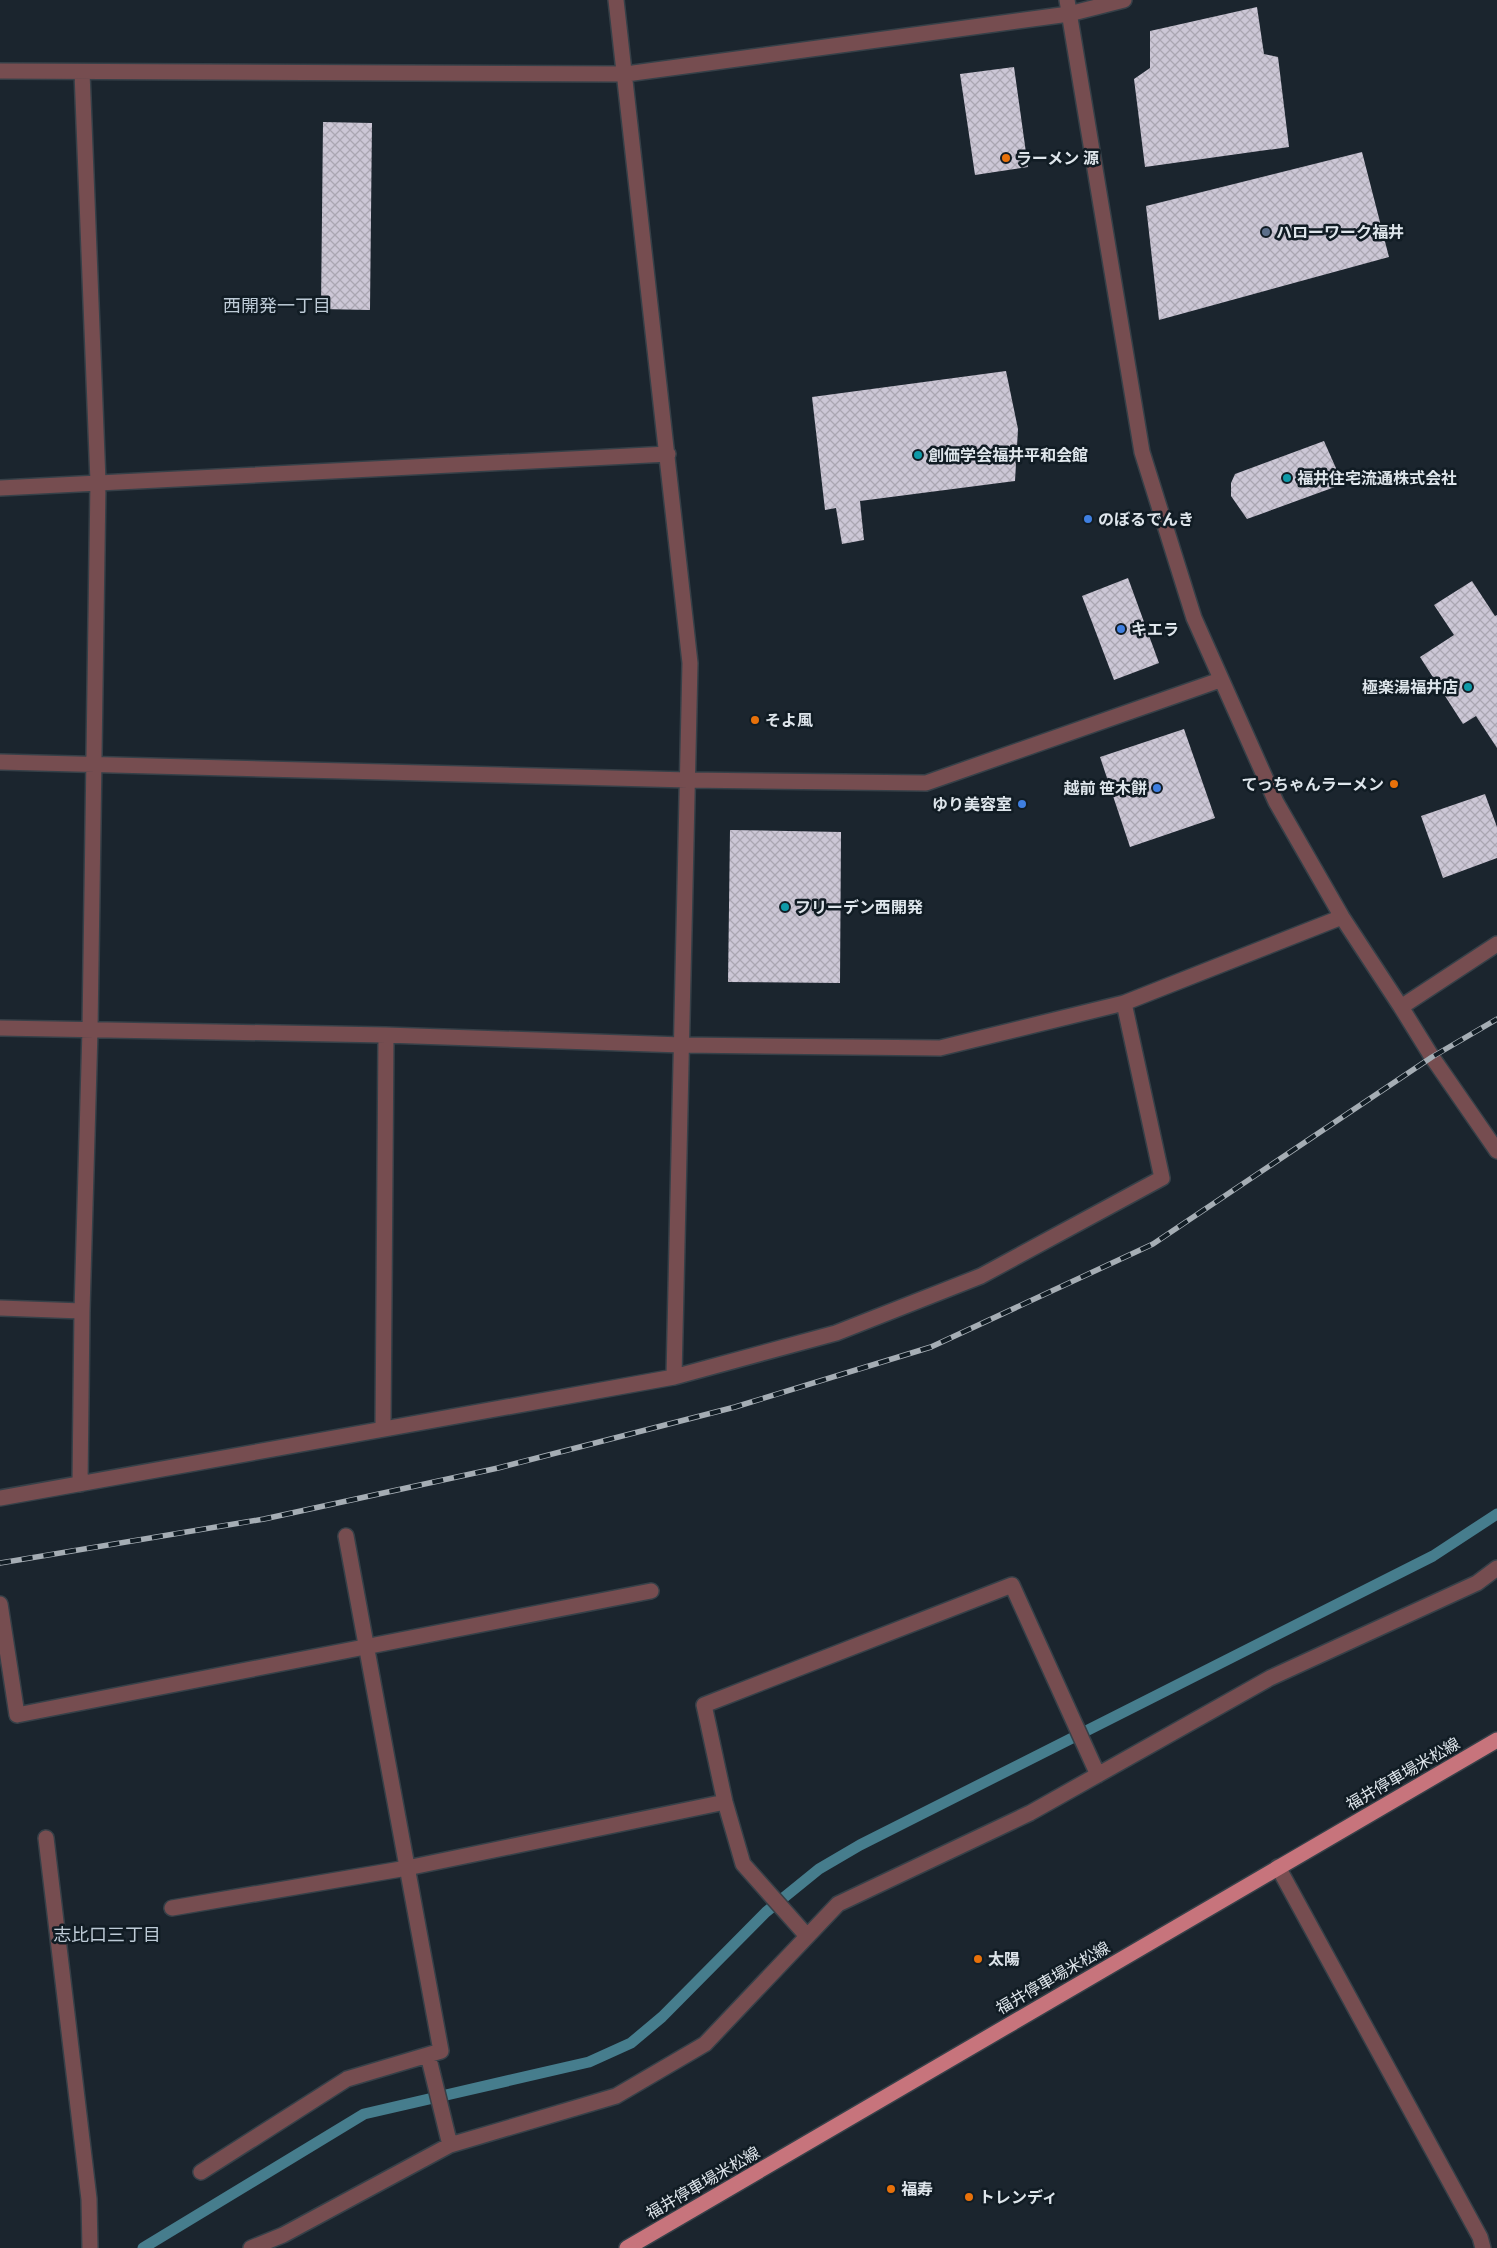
<svg xmlns="http://www.w3.org/2000/svg" width="1497" height="2248" viewBox="0 0 1497 2248" font-family="'Public Sans','Noto Sans JP',sans-serif">
  <style>
    .lines { fill: none; stroke-linecap: round; stroke-linejoin: round }
    .stream { stroke: #467d8d; stroke-width: 11 }
    .building { fill: url(#building-cross-hatch) }
    .minor-casing { stroke: #364048; stroke-width: 18 }
    .major-casing { stroke: #364048; stroke-width: 18 }
    .minor { stroke: #764d50; stroke-width: 15 }
    .major { stroke: #c7747c; stroke-width: 15 }
    .rail-casing { stroke: #a5adb4; stroke-width: 5.5 }
    .rail { stroke: #111c24; stroke-width: 4; stroke-dasharray: 11; stroke-linecap: butt }
    .food-dot { fill: #e8710a; stroke: #111c24; stroke-width: 2 }
    .service-dot { fill: #5c6f8a; stroke: #111c24; stroke-width: 2 }
    .culture-dot { fill: #0f9aa8; stroke: #111c24; stroke-width: 2 }
    .shop-dot { fill: #3f7fe0; stroke: #111c24; stroke-width: 2 }
    .labels { text-anchor: middle; dominant-baseline: central; stroke-width: 5; stroke-linejoin: round; paint-order: stroke }
    .poi-label { font-size: 16px; font-weight: bold; fill: #dee5eb; stroke: #111c24; text-anchor: start }
    .street-label { font-size: 16px; fill: #dee5eb; stroke: #111c24 }
    .neighbourhood-label { font-size: 18px; fill: #becbd7; stroke: #111c24 }
  </style>
  <defs>
    <pattern id="building-cross-hatch" width="8" height="8" patternUnits="userSpaceOnUse" patternTransform="scale(1.25)"><rect width="8" height="8" fill="#ccc7d6"/><path d="M0 0l8 8M0 8l8-8" fill="none" stroke="#aaa6b2"/></pattern>
  </defs>
  <rect width="100%" height="100%" fill="#1b252e"/>
  <g class="lines">
    <!-- stream -->
    <path class="stream" d="M143,2248L364,2114L589,2062L631,2043L662,2017L766,1912L819,1869L860,1845L1433,1556L1497,1514"/>
  </g>
  <!-- building -->
  <path class="building" d="M1257,7L1264,54L1278,57L1289,147L1145,167L1134,79L1150,68V31Z
    M1014,67L1028,167L975,175L960,74Z
    M323,122L372,123L370,310L321,309Z
    M1362,152L1389,257L1159,320L1146,206Z
    M1006,371L1018,429L1015,481L860,501L864,540L842,544L836,508L825,510L812,397Z
    M1324,441L1343,484L1247,519L1231,496V483L1235,474Z
    M1128,578L1159,663L1114,680L1082,596Z
    M1472,581L1495,616L1497,615V748L1476,716L1463,724L1420,657L1454,635L1434,605Z
    M1184,729L1215,818L1130,847L1100,757Z
    M1485,794L1497,827V858L1443,878L1421,816Z
    M730,830L841,832L840,983L728,982Z"/>
  <g class="lines">
    <!-- minor casing -->
    <g class="minor-casing">
      <path id="minor" d="M1067,0L1142,452L1194,618L1276,802L1342,917L1401,1007L1432,1057L1497,1151
        M0,71L626,74L1069,14L1124,0
        M0,488L668,454
        M0,762L688,780L926,783L1220,680
        M1401,1007L1497,944
        M0,1028L386,1035L682,1045L940,1048L1124,1003L1342,917
        M0,1308L82,1311
        M674,1377L836,1333L981,1276L1162,1178L1124,1003
        M383,1428L386,1035
        M80,1484L82,1311L90,1030L98,482L82,72
        M0,1498L674,1377L690,663L616,0
        M0,1604L17,1715L651,1591
        M46,1838L89,2199L90,2248
        M1278,1867L1480,2237L1483,2248
        M172,1908L407,1868L725,1802
        M807,1936L743,1864L725,1802L704,1705L1012,1585L1098,1775
        M428,2055L450,2145
        M201,2172L347,2079L441,2051L346,1536
        M251,2248L283,2235L450,2145L616,2096L705,2044L838,1904L1030,1813L1270,1678L1477,1583L1497,1568"/>
    </g>
    <!-- major casing -->
    <g class="major-casing">
      <path id="major" d="M627,2248L1497,1740"/>
    </g>
    <!-- minor -->
    <use href="#minor" class="minor"/>
    <!-- major -->
    <use href="#major" class="major"/>
    <!-- rail casing -->
    <g class="rail-casing">
      <path id="rail" d="M0,1563L264,1519L498,1468L735,1407L931,1347L1153,1244L1432,1057L1497,1019"/>
    </g>
    <!-- rail -->
    <use href="#rail" class="rail"/>
  </g>
  <!-- markers -->
  <g class="food-dot">
    <circle cx="1006" cy="158" r="5"/>
    <circle cx="755" cy="720" r="5"/>
    <circle cx="1394" cy="784" r="5"/>
    <circle cx="978" cy="1959" r="5"/>
    <circle cx="891" cy="2189" r="5"/>
    <circle cx="969" cy="2197" r="5"/>
  </g>
  <circle class="service-dot" cx="1266" cy="232" r="5"/>
  <g class="culture-dot">
    <circle cx="918" cy="455" r="5"/>
    <circle cx="1287" cy="478" r="5"/>
    <circle cx="1468" cy="687" r="5"/>
    <circle cx="785" cy="907" r="5"/>
  </g>
  <g class="shop-dot">
    <circle cx="1088" cy="519" r="5"/>
    <circle cx="1121" cy="629" r="5"/>
    <circle cx="1157" cy="788" r="5"/>
    <circle cx="1022" cy="804" r="5"/>
  </g>
  <g class="labels">
    <!-- poi labels -->
    <g class="poi-label">
      <text x="1016" y="158">ラーメン 源</text>
      <text x="1276" y="232">ハローワーク福井</text>
      <text x="928" y="455">創価学会福井平和会館</text>
      <text x="1297" y="478">福井住宅流通株式会社</text>
      <text x="1098" y="519">のぼるでんき</text>
      <text x="1131" y="629">キエラ</text>
      <text x="1458" y="687" text-anchor="end">極楽湯福井店</text>
      <text x="765" y="720">そよ風</text>
      <text x="1384" y="784" text-anchor="end">てっちゃんラーメン</text>
      <text x="1147" y="788" text-anchor="end">越前 笹木餅</text>
      <text x="1012" y="804" text-anchor="end">ゆり美容室</text>
      <text x="795" y="907">フリーデン西開発</text>
      <text x="988" y="1959">太陽</text>
      <text x="901" y="2189">福寿</text>
      <text x="979" y="2197">トレンディ</text>
    </g>
    <!-- street labels -->
    <g class="street-label">
      <text transform="translate(1403 1774) rotate(-30)">福井停車場米松線</text>
      <text transform="translate(1053 1978) rotate(-30)">福井停車場米松線</text>
      <text transform="translate(703 2183) rotate(-30)">福井停車場米松線</text>
    </g>
    <!-- neighbourhood labels -->
    <g class="neighbourhood-label">
      <text x="277" y="305">西開発一丁目</text>
      <text x="107" y="1934">志比口三丁目</text>
    </g>
  </g>
</svg>
